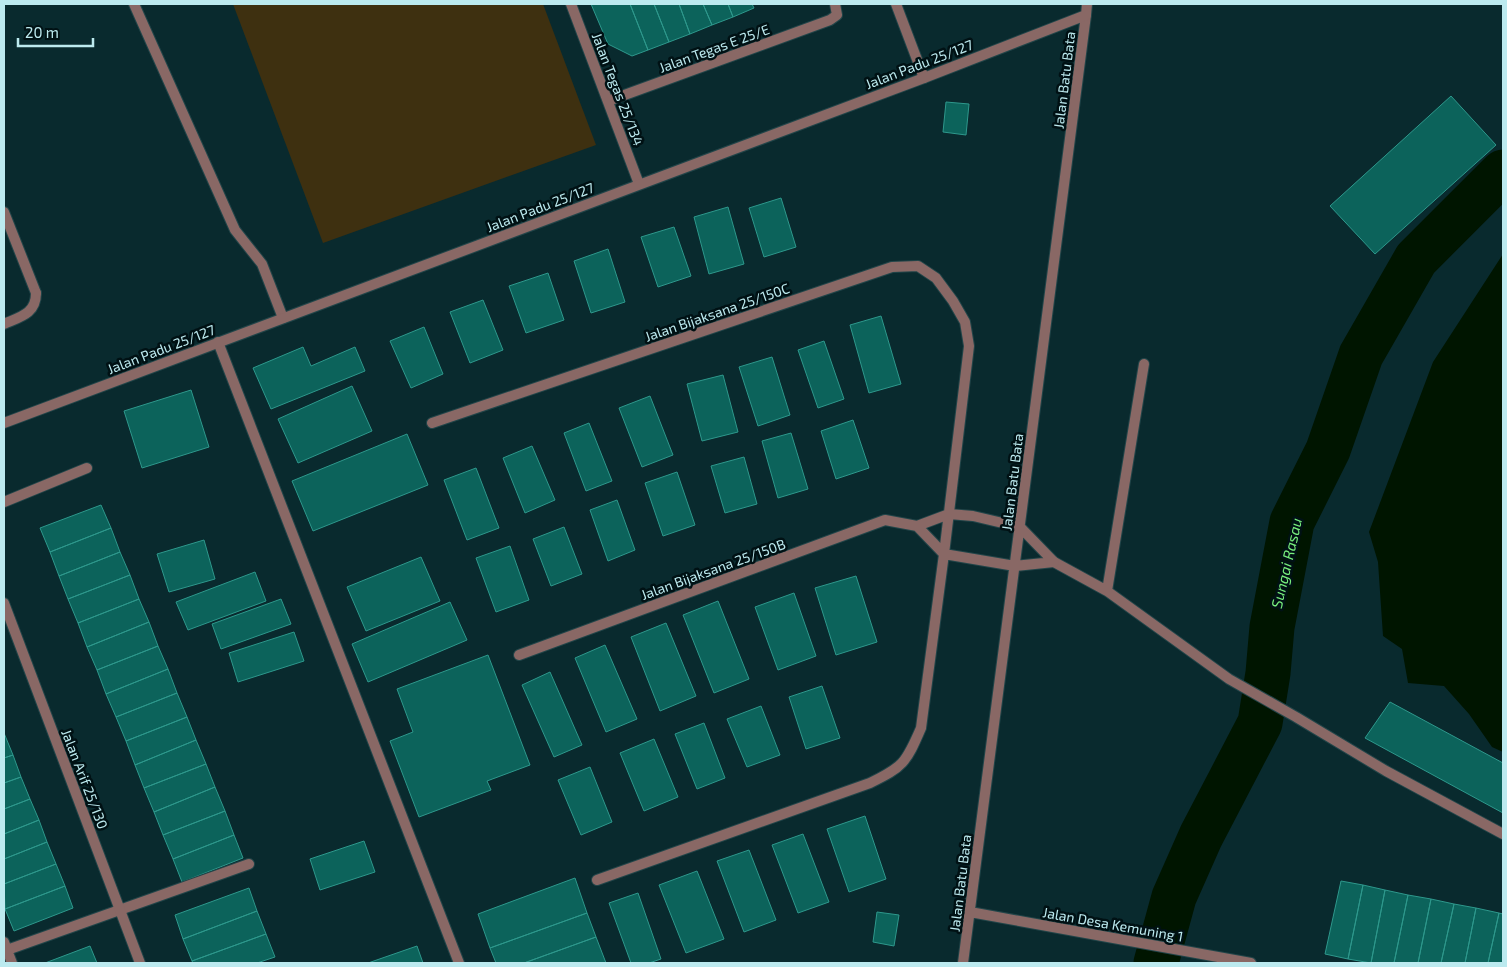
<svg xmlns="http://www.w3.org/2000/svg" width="1507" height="967" viewBox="0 0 1507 967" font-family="'Exo 2',sans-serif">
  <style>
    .green { fill: #3e3010 }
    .water { fill: #001500 }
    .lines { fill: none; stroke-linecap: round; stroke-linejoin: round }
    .river { stroke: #001500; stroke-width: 45 }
    .building { fill: #0c635b; stroke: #2e988c }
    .service-casing { stroke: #224549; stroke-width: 12 }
    .minor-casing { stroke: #224549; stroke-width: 12 }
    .tertiary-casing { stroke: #224549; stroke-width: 12 }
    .service { stroke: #896865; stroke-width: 10 }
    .minor { stroke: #896865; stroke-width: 10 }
    .tertiary { stroke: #896865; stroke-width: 10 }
    .labels { text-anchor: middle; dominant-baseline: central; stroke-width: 5; stroke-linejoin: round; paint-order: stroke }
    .street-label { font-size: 14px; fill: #bceaef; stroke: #001114 }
    .water-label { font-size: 15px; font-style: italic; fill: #77ee7d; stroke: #001114 }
  </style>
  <rect width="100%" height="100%" fill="#092a2e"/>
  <!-- green -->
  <path class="green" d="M233,4H543L596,145L323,243Z"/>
  <!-- water -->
  <path class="water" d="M1503,254V752L1492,747L1469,714L1444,686L1408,683L1402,649L1383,636L1378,562L1369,532L1433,362Z"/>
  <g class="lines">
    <!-- river -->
    <path class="river" d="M1156,963L1174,897L1201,836L1260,723L1268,673L1272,627L1292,522L1328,450L1361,355L1416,259L1503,172"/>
  </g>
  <!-- building -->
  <path class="building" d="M591,4H630L648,50L632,56L608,44Z
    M630,4H654L669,42L648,50Z
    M654,4H679L690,34L669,42Z
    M679,4H703L712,25L690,34Z
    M703,4H728L733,17L712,25Z
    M728,4H752L754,8L733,17Z
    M1451,96L1496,145L1375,254L1330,206Z
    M946,102L969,104L966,135L943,132Z
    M781,198L796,247L764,257L749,208Z
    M728,207L744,264L709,274L694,217Z
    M674,227L691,276L658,287L641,237Z
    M608,249L625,302L591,313L574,261Z
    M548,273L564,320L526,333L509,286Z
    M483,300L503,350L470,363L450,312Z
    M881,316L901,384L869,393L850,325Z
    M424,327L443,374L411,388L390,341Z
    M824,341L844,399L818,408L798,350Z
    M303,347L311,366L355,347L365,371L271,409L253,368Z
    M772,357L790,415L758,426L739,367Z
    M723,375L738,432L702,441L687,384Z
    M352,386L372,431L298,463L278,419Z
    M191,390L209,447L142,468L124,411Z
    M650,396L673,455L642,467L619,408Z
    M853,420L869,468L836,479L821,431Z
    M589,423L612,481L586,491L564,433Z
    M791,433L808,489L778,498L762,441Z
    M407,434L428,485L313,531L292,481Z
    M532,446L555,500L525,513L503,458Z
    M744,457L757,504L725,513L711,466Z
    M476,468L499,528L467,540L444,480Z
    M677,472L695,525L663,536L645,483Z
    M617,500L635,550L608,561L590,510Z
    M101,505L111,528L50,552L40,528Z
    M564,527L582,574L551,586L533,539Z
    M111,528L120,552L59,576L50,552Z
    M204,540L215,579L169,592L157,554Z
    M510,546L529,600L496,612L476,558Z
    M120,552L130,575L68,599L59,576Z
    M421,557L440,601L366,631L347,587Z
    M255,572L266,601L188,630L176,602Z
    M130,575L139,599L78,623L68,599Z
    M856,576L877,642L836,655L815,588Z
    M794,593L816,656L778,670L755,607Z
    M139,599L149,622L87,647L78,623Z
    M281,599L291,624L221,649L212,624Z
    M718,601L749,679L714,693L683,615Z
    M450,602L467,640L368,682L352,644Z
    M149,622L158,646L97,670L87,647Z
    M666,623L696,696L660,711L631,637Z
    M294,632L304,661L238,682L229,653Z
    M605,645L637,719L606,732L575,658Z
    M158,646L168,669L106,694L97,670Z
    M488,655L530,765L487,781L491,790L419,817L390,741L413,732L397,689Z
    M168,669L177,693L116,717L106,694Z
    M550,672L582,745L554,757L522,685Z
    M822,686L840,738L806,749L789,697Z
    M177,693L187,717L126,741L116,717Z
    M1390,702L1503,763V813L1365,738Z
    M761,706L780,755L747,767L727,719Z
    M187,717L196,740L135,765L126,741Z
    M704,723L725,778L697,789L675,734Z
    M4,733L13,755L4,758Z
    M654,739L678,797L644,811L620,753Z
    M196,740L206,764L144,788L135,765Z
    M13,755L21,777L4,783V758Z
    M206,764L215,787L154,812L144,788Z
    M590,767L612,822L581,835L558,780Z
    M21,777L30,799L4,809V783Z
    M215,787L225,811L163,835L154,812Z
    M30,799L39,820L4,834V809Z
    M225,811L234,835L173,859L163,835Z
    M865,816L886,879L849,892L827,829Z
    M39,820L47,842L4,859V834Z
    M803,834L829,902L798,913L772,845Z
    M234,835L243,858L182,882L173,859Z
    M364,841L375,872L320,890L310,859Z
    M47,842L56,864L4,884V859Z
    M749,850L776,920L744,932L717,861Z
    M56,864L65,886L5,909L4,884Z
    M697,871L724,939L686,953L659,885Z
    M575,878L587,913L490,948L478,914Z
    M1341,881L1363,885L1348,959L1325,954Z
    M1363,885L1385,890L1371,963L1348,959Z
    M65,886L73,908L14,931L5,909Z
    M249,888L257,911L183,939L175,915Z
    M1385,890L1408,895L1394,963H1371Z
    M638,893L661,959L649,963H631L609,903Z
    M1408,895L1431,899L1418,963H1394Z
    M1431,899L1454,904L1441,963H1418Z
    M1454,904L1476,908L1465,963H1441Z
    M1476,908L1499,913L1488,963H1465Z
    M257,911L266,934L192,961L183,939Z
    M877,912L899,915L894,946L873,942Z
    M587,913L596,937L524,963H496L490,948Z
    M1499,913L1503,914V963H1488Z
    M266,934L275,957L257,963H193L192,961Z
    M596,937L606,963H524Z
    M90,946L97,963H45Z
    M417,946L423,963H368Z"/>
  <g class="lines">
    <!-- service casing -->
    <g class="service-casing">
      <path id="service" d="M134,4L235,230L262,264L283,318
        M896,4L924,78
        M4,212L36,293
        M1054,562L1107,591L1229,679L1296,717L1386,771L1503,834
        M1107,591L1144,364
        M4,942L12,963
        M7,950L249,864"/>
    </g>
    <!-- minor casing -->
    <g class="minor-casing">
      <path id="minor" d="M571,4L639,184
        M608,101L830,20L837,15L835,4
        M4,324C20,317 36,314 36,293
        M218,342L459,963
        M432,423L892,267L918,266L936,278L953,301L965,322L969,346L944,554L921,728C906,763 903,767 870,783L597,880
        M4,502L87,468
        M917,526L944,554L1015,566L1054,562
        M4,603L140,963
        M519,655L885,520L917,526L949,514L973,516L1020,527L1054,562
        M970,912L1251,963
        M963,963L1086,15"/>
    </g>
    <!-- tertiary casing -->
    <g class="tertiary-casing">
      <path id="tertiary" d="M4,423L924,78L1086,15L1087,4"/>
    </g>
    <!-- service -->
    <use href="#service" class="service"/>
    <!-- minor -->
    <use href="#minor" class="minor"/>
    <!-- tertiary -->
    <use href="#tertiary" class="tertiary"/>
  </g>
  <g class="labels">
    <!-- street labels -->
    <g class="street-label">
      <text transform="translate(714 48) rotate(-20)">Jalan Tegas E 25/E</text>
      <text transform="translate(919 64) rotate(-21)">Jalan Padu 25/127</text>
      <text transform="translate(1064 80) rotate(-83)">Jalan Batu Bata</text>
      <text transform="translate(618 89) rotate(69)">Jalan Tegas 25/134</text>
      <text transform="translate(540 207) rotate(-21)">Jalan Padu 25/127</text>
      <text transform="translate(717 312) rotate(-19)">Jalan Bijaksana 25/150C</text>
      <text transform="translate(161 349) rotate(-21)">Jalan Padu 25/127</text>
      <text transform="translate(1012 482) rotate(-83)">Jalan Batu Bata</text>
      <text transform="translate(713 569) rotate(-20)">Jalan Bijaksana 25/150B</text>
      <text transform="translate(85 779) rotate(69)">Jalan Arif 25/130</text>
      <text transform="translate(960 883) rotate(-83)">Jalan Batu Bata</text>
      <text transform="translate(1113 924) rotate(10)">Jalan Desa Kemuning 1</text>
    </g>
    <!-- water labels -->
    <g class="water-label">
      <text transform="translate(1286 563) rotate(-77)">Sungai Rasau</text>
    </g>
  </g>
  <!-- border -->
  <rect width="1507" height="967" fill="none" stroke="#bceaef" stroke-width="10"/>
  <!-- scale -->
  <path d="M18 38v8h75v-8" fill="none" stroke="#bceaef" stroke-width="2.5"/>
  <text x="25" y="38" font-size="15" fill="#bceaef" stroke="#001114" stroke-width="4" paint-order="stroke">20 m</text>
</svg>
